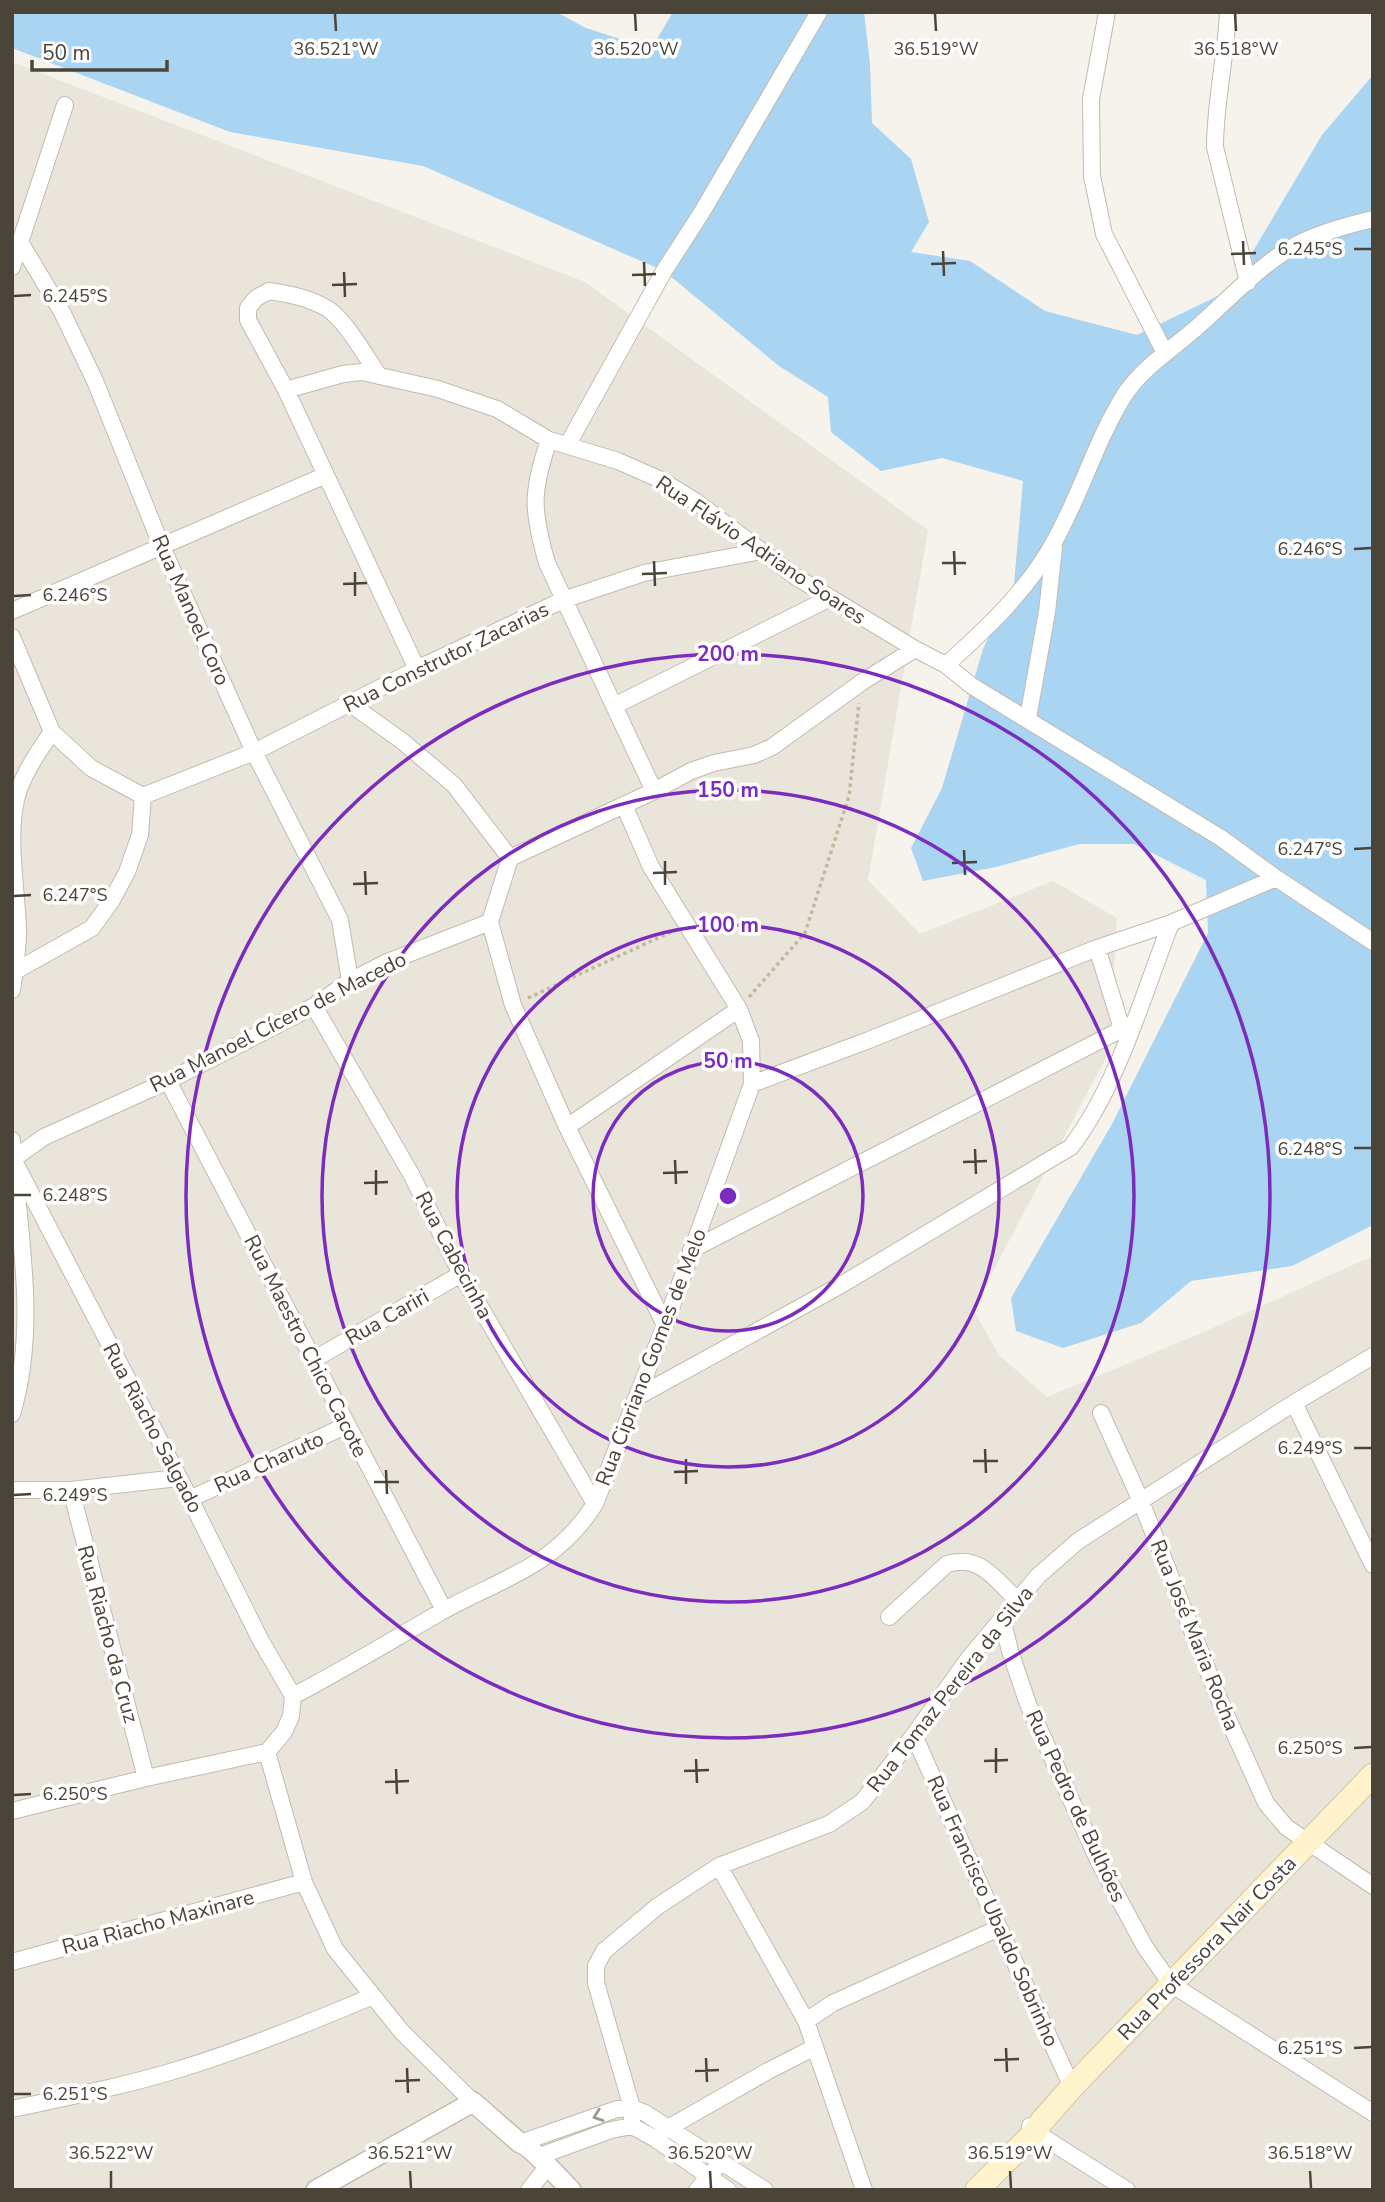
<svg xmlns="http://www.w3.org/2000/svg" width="1385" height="2202" viewBox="0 0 1385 2202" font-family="'Nunito Sans',sans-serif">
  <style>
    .residential { fill: #eae5da }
    .water { fill: #a9d4f2 }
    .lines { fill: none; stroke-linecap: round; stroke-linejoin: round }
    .minor-casing { stroke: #c2bbae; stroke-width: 18 }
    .tertiary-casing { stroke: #c2bbae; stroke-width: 22 }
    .secondary-casing { stroke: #d6c79b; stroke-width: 25 }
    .path { stroke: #c4b79f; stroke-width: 3.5; stroke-dasharray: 3.5 3.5; stroke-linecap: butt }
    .minor { stroke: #fff; stroke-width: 16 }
    .tertiary { stroke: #fff; stroke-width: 19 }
    .secondary { stroke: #fff3cd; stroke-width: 23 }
    .oneway { stroke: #9c9892 }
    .ticks { fill: none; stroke: #4b4439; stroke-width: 2.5 }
    .ring { fill: none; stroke: #7b2cbf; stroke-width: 3.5 }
    .labels { text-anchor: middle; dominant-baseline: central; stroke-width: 7; stroke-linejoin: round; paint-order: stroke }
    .street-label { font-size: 21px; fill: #4b4439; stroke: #fff }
    .ticks-label { font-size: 18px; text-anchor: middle; fill: #4b4439; stroke: #fff; stroke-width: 7; stroke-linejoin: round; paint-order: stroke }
    .centre { fill: #7b2cbf; stroke: #fff; stroke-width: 3.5 }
    .ring-label { font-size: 21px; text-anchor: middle; font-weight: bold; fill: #7b2cbf; stroke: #fff; stroke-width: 7; stroke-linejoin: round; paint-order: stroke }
  </style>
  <rect width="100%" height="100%" fill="#f6f3ec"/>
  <!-- residential -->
  <path class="residential" d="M12,62L585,282L928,530L868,880L920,934L1053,881L1117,918L1109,1052L973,1309L999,1355L1047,1397L1199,1334L1373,1256V2190H12Z"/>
  <!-- water -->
  <path class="water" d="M12,12H556L586,28L651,49L673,12H864L870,64L872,123L911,159L929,222L911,252L970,261L1045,311L1137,335L1230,290L1322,135L1373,75V1225L1292,1266L1191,1281L1141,1323L1063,1348L1016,1331L1011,1298L1112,1124L1208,933L1206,880L1134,844H1079L996,867L923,881L911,848L942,788L983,649L1014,584L1023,481L942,458L881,471L831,432L828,397L779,366L664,271L423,166L230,132L12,48Z"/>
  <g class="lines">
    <!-- minor casing -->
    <g class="minor-casing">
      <path id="minor" d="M1107,12L1091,99L1092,176L1104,234L1165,353
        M1228,12C1226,57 1215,103 1215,147L1248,282
        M20,242L62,312L95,381L162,547L254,752L340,920L350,981
        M12,267L65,105
        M379,376C367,358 346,321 328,309C310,298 289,294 269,291L256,298L248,308V320L286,390L417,669
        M286,390L343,374L362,372L438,389L497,409L549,440L618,461L661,480L695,501L796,577L915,649L946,665L972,686L1221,838L1276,878L1373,942
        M549,440C531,492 532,511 547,563L654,791
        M568,444L664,271L702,212L819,12
        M12,611L326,475
        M12,637L52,732L91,768L143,796L140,835L127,872L112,900L92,928L12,973
        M946,665C987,628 1027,591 1054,542C1081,494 1096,440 1125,394C1143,367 1171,350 1195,329C1229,300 1261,262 1302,242C1325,231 1348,225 1373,219
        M349,703L402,741L454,785L510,858
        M614,706L830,598
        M1028,718L1047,612L1054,548
        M143,796L254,752L417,669L563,600L644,573L762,551
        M490,922L510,858L654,791L691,771L714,763L754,755L772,747L862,682L915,649
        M490,922L513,1005L567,1127L665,1325
        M1097,948L1122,1029
        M12,990C15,970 18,950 18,930C17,887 5,831 19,789C27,768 39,750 52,732
        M314,1006L411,1174L461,1274L595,1504
        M168,1081L444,1610
        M752,1084L869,1040L1097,948L1171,923L1276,878
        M567,1127L739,1009
        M12,1140C18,1231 39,1324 12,1414
        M13,1159L190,1499L261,1641L293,1696
        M13,1159L44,1137L168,1081L314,1006L350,981L385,963L490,922
        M691,1250L1132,1024
        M313,1360L461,1274
        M637,1397L841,1285L1071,1147C1118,1085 1143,995 1171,923
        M1294,1403L1373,1565
        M1101,1413L1140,1499L1219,1699L1266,1803L1286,1827L1373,1886
        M12,1490H71L178,1478
        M71,1490L146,1778
        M190,1499L347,1425
        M889,1617L947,1564C980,1554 995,1579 1017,1600
        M1002,1618L1010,1651L1028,1704L1099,1862L1145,1947L1171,1984L1373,2113
        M293,1696C343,1670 392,1640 441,1612C502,1578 555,1567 595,1504L665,1325L752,1084L751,1041L739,1009L651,867L624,805
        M914,1735L999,1928L1072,2087
        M267,1752L304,1882L335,1949L402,2032L473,2102
        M12,1811L146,1778L267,1752L284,1732L291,1716L293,1696
        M719,1866L806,2021L864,2190
        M12,1962L304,1882
        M806,2021L833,2003L999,1928
        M12,2109C68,2097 125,2086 180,2069C245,2049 308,2023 371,1997
        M632,2126V2108L596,1983V1966L604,1951L658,1906L719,1866L829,1824L862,1802L914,1735L969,1658L1038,1576L1078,1541L1294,1403L1373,1356
        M1030,2126L1035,2132L1127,2190
        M661,2132L768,2071L815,2047
        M520,2143L617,2109L632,2108L645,2113L765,2190
        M537,2157L611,2130L632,2126L654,2138L728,2190
        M529,2190L547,2167
        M697,2190L715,2169"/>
    </g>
    <!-- tertiary casing -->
    <g class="tertiary-casing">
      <path id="tertiary" d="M316,2190L473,2102L520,2143C531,2146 560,2179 571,2190"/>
    </g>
    <!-- secondary casing -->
    <g class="secondary-casing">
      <path id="secondary" d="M977,2190L1035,2132L1041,2122L1072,2087L1373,1775"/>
    </g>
    <!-- path -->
    <path class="path" d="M749,997L805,933L849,796L859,703
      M528,998L673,931"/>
    <!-- minor -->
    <use href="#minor" class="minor"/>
    <!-- tertiary -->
    <use href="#tertiary" class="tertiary"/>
    <!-- secondary -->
    <use href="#secondary" class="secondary"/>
  </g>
  <!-- one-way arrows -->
  <defs><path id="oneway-chevron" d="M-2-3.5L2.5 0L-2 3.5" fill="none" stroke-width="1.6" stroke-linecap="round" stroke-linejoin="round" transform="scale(1.75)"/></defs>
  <use class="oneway" href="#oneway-chevron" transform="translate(598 2116) rotate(161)"/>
  <!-- ticks -->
  <path class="ticks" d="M335,14L336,31M635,14L636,31M935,14L936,31M1235,14L1236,31M1243,241L1244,265M1354,249H1371M943,251L944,276M1231,254L1256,253M644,262L645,286M931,264L956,263M344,272L345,297M632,275L656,274M332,285L357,284M14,296L31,295M1354,549L1371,548M954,551L955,575M654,561L655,586M942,563H966M355,572V596M642,574L667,573M343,584L367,583M14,596L31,595M1354,849L1371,848M964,850L965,875M665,861V885M952,863L977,862M365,871L366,895M653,873L677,872M353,884L378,883M14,896L31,895M1354,1148H1371M975,1149L976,1174M675,1160L676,1184M963,1162L987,1161M376,1170V1195M663,1173L688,1172M364,1183L388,1182M14,1195H31M1354,1448H1371M985,1449L986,1473M686,1459V1484M973,1461H998M386,1470L387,1494M674,1472L698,1471M374,1482H399M14,1495L31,1494M996,1748V1773M1354,1748L1371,1747M696,1759L697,1783M984,1761L1008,1760M396,1769L397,1794M684,1771L709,1770M385,1782L409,1781M14,1795L31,1794M1006,2048L1007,2072M1354,2048L1371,2047M706,2058L707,2082M994,2060L1019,2059M407,2068L408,2093M695,2071L719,2070M395,2081L420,2080M14,2094H31M111,2171V2188M410,2171L411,2188M710,2171L711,2188M1010,2171L1011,2188M1310,2171L1311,2188"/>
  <!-- distance rings -->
  <g class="ring">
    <circle cx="728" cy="1196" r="135"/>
    <circle cx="728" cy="1196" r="271"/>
    <circle cx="728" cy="1196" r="406"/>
    <circle cx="728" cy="1196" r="542"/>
  </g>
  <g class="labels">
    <!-- street labels -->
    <g class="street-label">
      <text transform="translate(761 550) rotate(34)">Rua Flávio Adriano Soares</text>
      <text transform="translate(191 610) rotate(66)">Rua Manoel Coro</text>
      <text transform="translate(446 657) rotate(-26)">Rua Construtor Zacarias</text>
      <text transform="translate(278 1022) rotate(-27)">Rua Manoel Cícero de Macedo</text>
      <text transform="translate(454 1255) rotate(62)">Rua Cabecinha</text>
      <text transform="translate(387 1317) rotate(-30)">Rua Cariri</text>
      <text transform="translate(306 1346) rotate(63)">Rua Maestro Chico Cacote</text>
      <text transform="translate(651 1357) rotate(-69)">Rua Cipriano Gomes de Melo</text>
      <text transform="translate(153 1428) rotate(62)">Rua Riacho Salgado</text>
      <text transform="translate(269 1462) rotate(-25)">Rua Charuto</text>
      <text transform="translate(108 1634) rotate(75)">Rua Riacho da Cruz</text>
      <text transform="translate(1195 1635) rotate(68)">Rua José Maria Rocha</text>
      <text transform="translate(950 1689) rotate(-52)">Rua Tomaz Pereira da Silva</text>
      <text transform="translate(1076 1806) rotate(65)">Rua Pedro de Bulhões</text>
      <text transform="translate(993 1911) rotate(66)">Rua Francisco Ubaldo Sobrinho</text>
      <text transform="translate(158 1922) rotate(-15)">Rua Riacho Maxinare</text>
      <text transform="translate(1207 1948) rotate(-46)">Rua Professora Nair Costa</text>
    </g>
  </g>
  <g class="ticks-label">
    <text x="336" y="55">36.521°W</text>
    <text x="636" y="55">36.520°W</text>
    <text x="936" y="55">36.519°W</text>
    <text x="1236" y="55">36.518°W</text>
    <text x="1310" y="255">6.245°S</text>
    <text x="75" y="302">6.245°S</text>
    <text x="1310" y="555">6.246°S</text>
    <text x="75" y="601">6.246°S</text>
    <text x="1310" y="855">6.247°S</text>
    <text x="75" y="901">6.247°S</text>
    <text x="1310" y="1155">6.248°S</text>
    <text x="75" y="1201">6.248°S</text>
    <text x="1310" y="1454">6.249°S</text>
    <text x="75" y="1501">6.249°S</text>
    <text x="1310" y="1754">6.250°S</text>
    <text x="75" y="1800">6.250°S</text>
    <text x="1310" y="2054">6.251°S</text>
    <text x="75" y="2100">6.251°S</text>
    <text x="111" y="2159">36.522°W</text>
    <text x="410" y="2159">36.521°W</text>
    <text x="710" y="2159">36.520°W</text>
    <text x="1010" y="2159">36.519°W</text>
    <text x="1310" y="2159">36.518°W</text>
  </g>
  <circle cx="728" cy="1196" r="10" class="centre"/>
  <g class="ring-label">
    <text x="728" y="661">200 m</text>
    <text x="728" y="797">150 m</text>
    <text x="728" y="932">100 m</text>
    <text x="728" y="1068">50 m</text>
  </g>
  <!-- border -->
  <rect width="1385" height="2202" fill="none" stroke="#4b4439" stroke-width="28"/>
  <!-- scale -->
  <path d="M32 60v10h135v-10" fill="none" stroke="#4b4439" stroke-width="3.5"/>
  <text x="42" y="60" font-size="21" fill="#4b4439" stroke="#ffffff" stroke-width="5" paint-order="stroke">50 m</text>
</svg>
